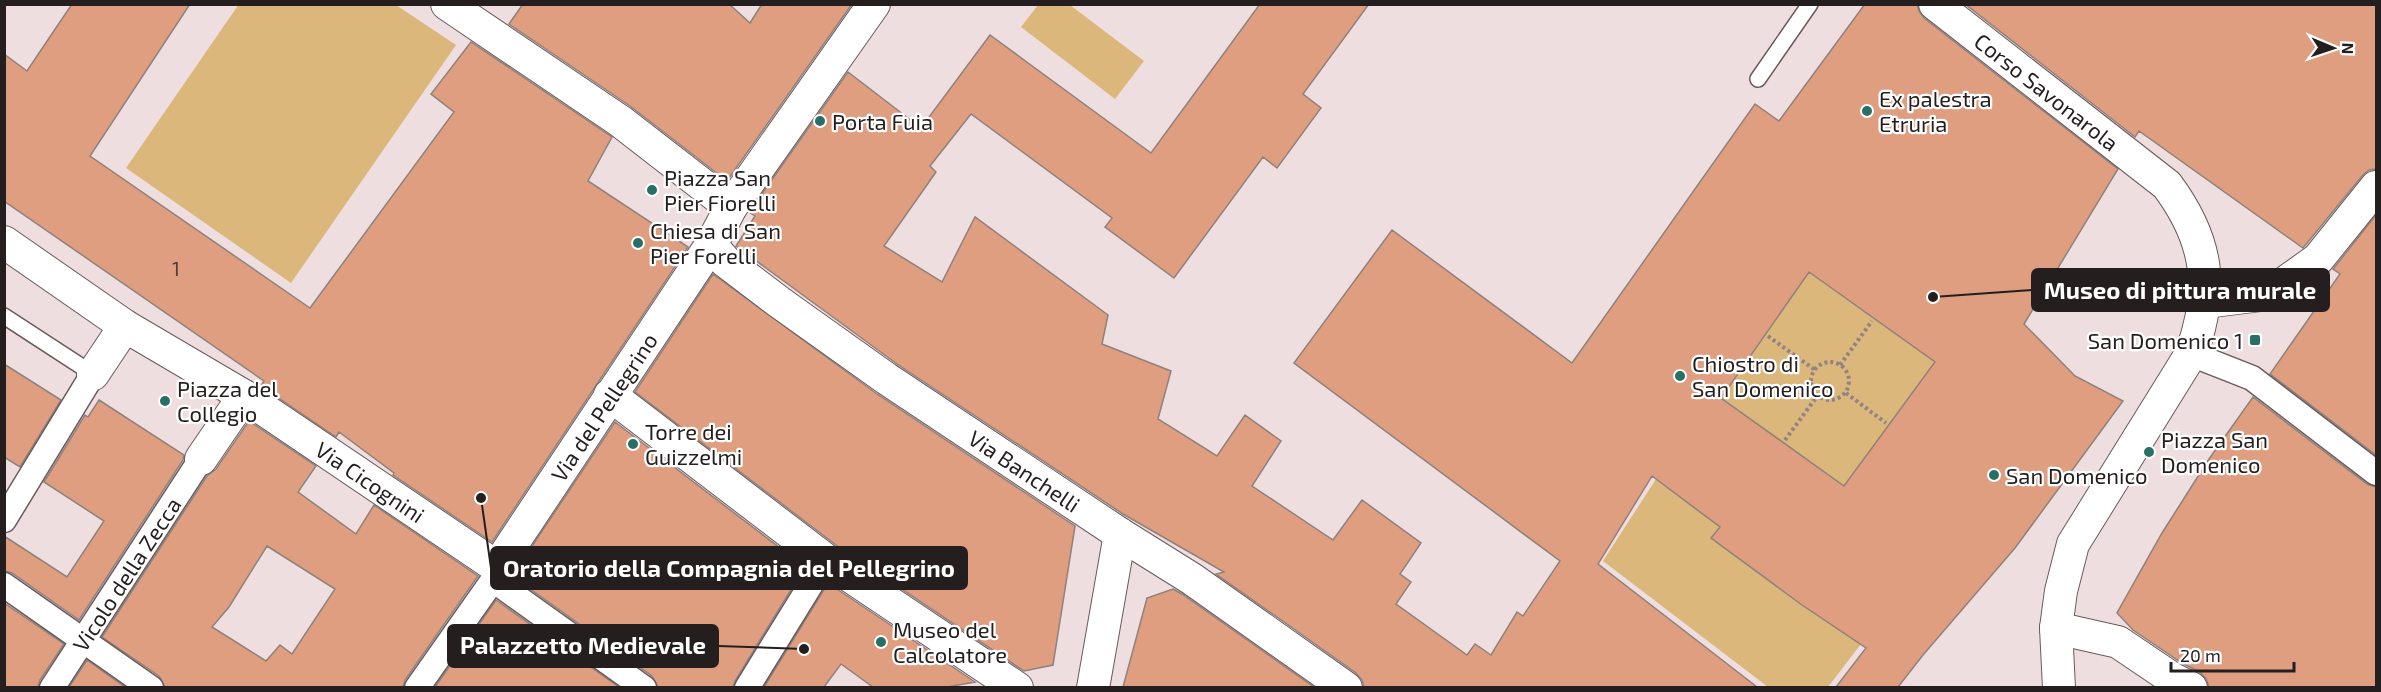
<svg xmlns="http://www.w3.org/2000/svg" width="2381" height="692" viewBox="0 0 2381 692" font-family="'Exo 2',sans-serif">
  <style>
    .green { fill: #dbb77b }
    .building { fill: #df9e80; stroke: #8f817b; stroke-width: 1.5; fill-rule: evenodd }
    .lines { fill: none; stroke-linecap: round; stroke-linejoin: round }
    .service-casing { stroke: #695b5c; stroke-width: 18 }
    .pedestrian-casing { stroke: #695b5c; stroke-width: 27 }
    .minor-casing { stroke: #695b5c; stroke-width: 34 }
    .path { stroke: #8f8384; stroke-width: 4; stroke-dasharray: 3 3; stroke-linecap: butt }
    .service { stroke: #fff; stroke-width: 15 }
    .pedestrian { stroke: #fff; stroke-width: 24 }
    .minor { stroke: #fff; stroke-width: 32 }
    .poi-dot { fill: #287067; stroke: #fff; stroke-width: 2 }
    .labels { text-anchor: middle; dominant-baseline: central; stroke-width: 4.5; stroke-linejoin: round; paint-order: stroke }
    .number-label { font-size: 20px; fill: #533e36 }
    .street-label { font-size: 22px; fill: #241e1e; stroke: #fff }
    .poi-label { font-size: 22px; fill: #241e1e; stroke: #fff; text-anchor: start }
    .leader { fill: none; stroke: #241e1e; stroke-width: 2 }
    .callout-dot { fill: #241e1e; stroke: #fff; stroke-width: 2 }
    .callout { fill: #241e1e; stroke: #241e1e; stroke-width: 2 }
    .callout-label { font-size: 24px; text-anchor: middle; font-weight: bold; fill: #fff }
  </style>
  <rect width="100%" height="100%" fill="#efdedf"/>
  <!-- green -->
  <path class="green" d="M239,4L396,5L456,45L291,283L126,168Z
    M1038,5H1070L1144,61L1115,99L1021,27Z
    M1809,272L1935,362L1844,486L1721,398Z
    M1656,479L1720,527L1711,538L1802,605L1861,644L1828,687H1768L1603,561Z"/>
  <!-- building -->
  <path class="building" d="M72,4H190L90,156L310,308L454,112L431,94L471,42L612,137L588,181L688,247L492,542L393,475L394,473L339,432L336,437L261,386L264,381L4,201V54L27,71Z
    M523,4H729L750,23L762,4H852L727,181L630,106L509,24Z
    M1260,4H1369L1303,94L1321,108L1277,168L1263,157L1174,278L1105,227L1112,218L971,114L930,166L936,172L884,246L942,282L975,217L1108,315L1102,344L1171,371L1158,419L1217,456L1245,415L1281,441L1252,486L1333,540L1362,500L1421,543L1400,574L1411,582L1396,604L1467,655L1475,644L1491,655L1517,612L1523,616L1560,561L1294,363L1392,230L1572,363L1755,104L1779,121L1865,4H1917L1919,11L1924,18L2118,169L2024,324L2075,376L2123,401L2015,548L1923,655L1898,687H1836L1866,648L1802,605L1711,538L1720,527L1652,476L1598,564L1757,687H1364L1362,680L1356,673L1216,574L1224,572L1123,514L897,364L736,246L755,216L749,212L848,72L921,128L990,35L1151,153ZM1809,272L1935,362L1844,486L1721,398Z
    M1965,4H2376V169L2369,170L2362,176L2303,248L2139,131L2135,137Z
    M2376,215V455L2270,374L2340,274L2333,269Z
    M713,274L877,394L1075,526L1053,665L1024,671L836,545L635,392Z
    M4,364L61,400L20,467L4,457Z
    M2253,397L2367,484L2376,487V687H2209L2206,679L2200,672L2182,663L2133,630L2117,613L2162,533L2209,459Z
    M99,400L184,455L183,460L79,620L12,573L4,571V536L67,577L104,521L44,482L85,415L88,417Z
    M249,421L316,466L298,492L356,534L374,505L478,576L405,680L403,687H165L159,676L102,637L207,476L216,469ZM267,546L335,589L292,654L280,645L266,661L212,627L229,607Z
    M615,422L805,567L735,681L733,687H658L652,676L512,576Z
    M828,583L975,682L947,687H873L841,664L824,687H764Z
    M1173,589L1182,594L1314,687H1123L1147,598Z
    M496,600L619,687H435Z
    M4,603L64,644L40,680L38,687H4Z
    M87,660L125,687H69Z"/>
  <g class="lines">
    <!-- service casing -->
    <g class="service-casing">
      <path id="service" d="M1758,79L1810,4
        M4,316L93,374"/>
    </g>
    <!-- pedestrian casing -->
    <g class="pedestrian-casing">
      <g id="pedestrian">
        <path d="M2191,354L2252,378L2376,473"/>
        <path d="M4,520L93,374"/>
        <path d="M493,580L644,688"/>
        <path d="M4,585L151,688"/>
        <path id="s1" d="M52,688L201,459"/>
        <path d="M417,688L493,580L497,567"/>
        <path d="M747,688L826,560"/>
      </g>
    </g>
    <!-- minor casing -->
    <g class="minor-casing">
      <g id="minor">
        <path d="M447,4L620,121L731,207"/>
        <path id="s2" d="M1935,4L2167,185C2208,240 2215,289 2191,354L2073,544L2061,591L2056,628L2059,688"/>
        <path id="s3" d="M4,242L125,326L244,396L497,567L711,245L731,207L874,4"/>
        <path id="s4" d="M711,245L725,261L779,302L887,379L1120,534L1192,579L1346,688"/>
        <path d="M2205,302L2269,294L2318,259L2376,187"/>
        <path d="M93,374L125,326"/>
        <path d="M610,395L826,560L1017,688"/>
        <path d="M201,459L244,396"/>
        <path d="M2056,628L2118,642L2173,679L2191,688"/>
        <path d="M1093,688L1120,534"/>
      </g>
    </g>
    <!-- path -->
    <path class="path" d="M1768,336L1815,370
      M1811 381a19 19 0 1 1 38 0a19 19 0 1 1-38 0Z
      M1840,365L1872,321
      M1846,393L1886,423
      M1785,440L1818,395"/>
    <!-- service -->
    <use href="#service" class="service"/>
    <!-- pedestrian -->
    <use href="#pedestrian" class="pedestrian"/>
    <!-- minor -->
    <use href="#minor" class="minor"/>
  </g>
  <!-- markers -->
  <g class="poi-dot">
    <circle cx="1867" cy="111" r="6"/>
    <circle cx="820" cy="121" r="6"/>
    <circle cx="652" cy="190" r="6"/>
    <circle cx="638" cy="243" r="6"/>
    <rect x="2249" y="334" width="12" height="12" rx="3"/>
    <circle cx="1680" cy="376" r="6"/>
    <circle cx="165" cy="401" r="6"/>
    <circle cx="633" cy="444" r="6"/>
    <circle cx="2149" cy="452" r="6"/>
    <circle cx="1994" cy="475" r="6"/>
    <circle cx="881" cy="642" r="6"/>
  </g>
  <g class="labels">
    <!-- number labels -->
    <g class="number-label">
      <text x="176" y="268">1</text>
    </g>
    <!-- street labels -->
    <g class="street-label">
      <text stroke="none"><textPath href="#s2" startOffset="142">Corso Savonarola</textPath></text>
      <text stroke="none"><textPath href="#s3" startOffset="783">Via del Pellegrino</textPath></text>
      <text stroke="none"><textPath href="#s4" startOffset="387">Via Banchelli</textPath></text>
      <text stroke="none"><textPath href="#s3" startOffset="438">Via Cicognini</textPath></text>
      <text stroke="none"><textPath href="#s1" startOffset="136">Vicolo della Zecca</textPath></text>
    </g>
    <!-- poi labels -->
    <g class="poi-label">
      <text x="1879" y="98">Ex palestra<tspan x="1879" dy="25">Etruria</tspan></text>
      <text x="832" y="121">Porta Fuia</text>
      <text x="664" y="177">Piazza San<tspan x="664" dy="25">Pier Fiorelli</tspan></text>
      <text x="650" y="230">Chiesa di San<tspan x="650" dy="25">Pier Forelli</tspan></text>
      <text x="2243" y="340" text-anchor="end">San Domenico 1</text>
      <text x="1692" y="363">Chiostro di<tspan x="1692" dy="25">San Domenico</tspan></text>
      <text x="177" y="388">Piazza del<tspan x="177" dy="25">Collegio</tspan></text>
      <text x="645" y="431">Torre dei<tspan x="645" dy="25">Guizzelmi</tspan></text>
      <text x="2161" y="439">Piazza San<tspan x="2161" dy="25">Domenico</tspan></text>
      <text x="2006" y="475">San Domenico</text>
      <text x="893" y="629">Museo del<tspan x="893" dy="25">Calcolatore</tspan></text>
    </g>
  </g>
  <!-- callouts -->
  <path class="leader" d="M1933 297L2032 290M481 498L491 568M804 649L718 646"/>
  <g class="callout-dot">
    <circle cx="1933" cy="297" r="6"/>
    <circle cx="481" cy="498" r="6"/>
    <circle cx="804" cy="649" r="6"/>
  </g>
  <g class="callout">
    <rect x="2032" y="269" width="297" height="42" rx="6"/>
    <rect x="491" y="547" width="476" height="42" rx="6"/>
    <rect x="448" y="625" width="270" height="42" rx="6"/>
  </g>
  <g class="callout-label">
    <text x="2180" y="299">Museo di pittura murale</text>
    <text x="729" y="577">Oratorio della Compagnia del Pellegrino</text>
    <text x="583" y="654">Palazzetto Medievale</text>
  </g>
  <!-- border -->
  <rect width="2381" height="692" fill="none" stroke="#241e1e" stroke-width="12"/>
  <!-- north arrow -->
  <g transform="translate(2333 48) rotate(92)" stroke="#ffffff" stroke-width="4.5" paint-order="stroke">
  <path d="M0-4.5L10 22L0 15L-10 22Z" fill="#241e1e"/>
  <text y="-9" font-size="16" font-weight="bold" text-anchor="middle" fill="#241e1e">N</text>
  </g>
  <!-- scale -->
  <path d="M2171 662v9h123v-9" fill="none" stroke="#241e1e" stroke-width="3"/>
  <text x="2180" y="662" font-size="18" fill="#241e1e" stroke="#ffffff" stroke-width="4.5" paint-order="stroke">20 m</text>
</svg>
